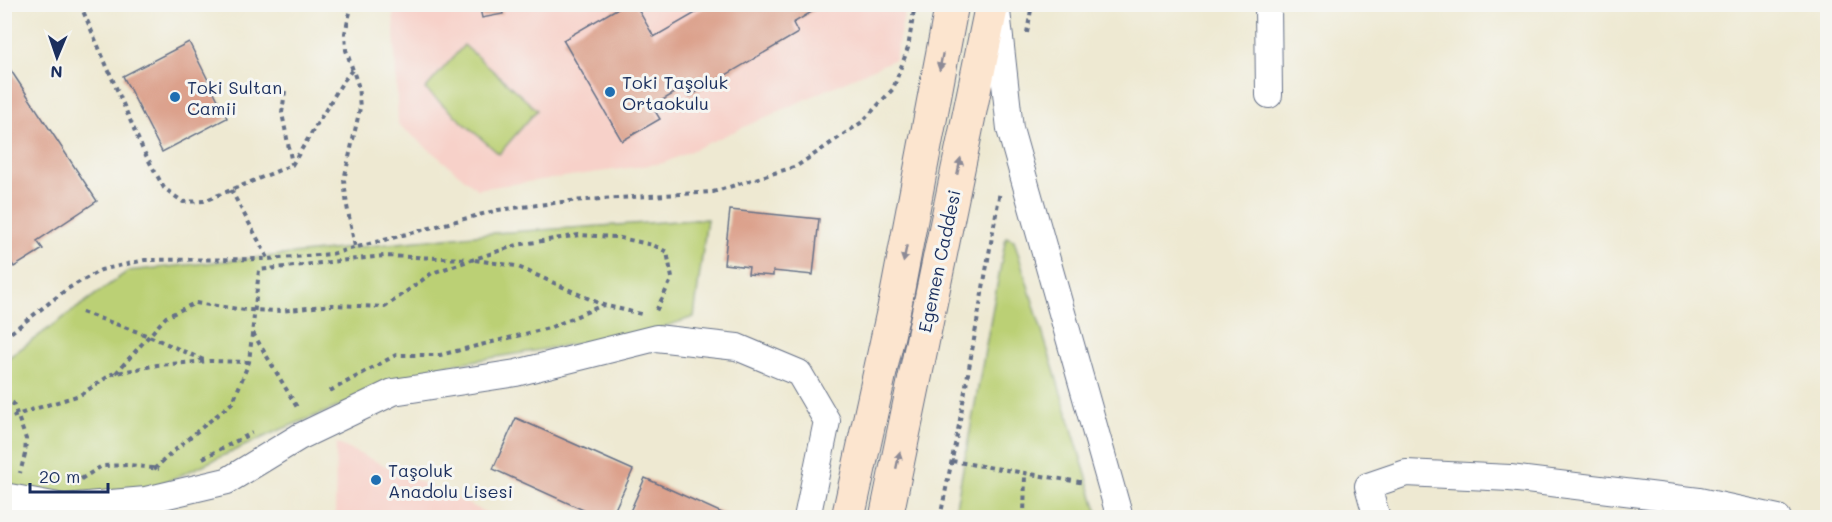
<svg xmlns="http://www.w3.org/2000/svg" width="1832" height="522" viewBox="0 0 1832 522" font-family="Mali,sans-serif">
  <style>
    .built { fill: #f7d1c9 }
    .green { fill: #bbd074; stroke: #6b8069; stroke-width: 1.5 }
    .building { fill: #dca18c }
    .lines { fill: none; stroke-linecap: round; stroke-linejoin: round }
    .minor-casing { stroke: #657087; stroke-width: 28 }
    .secondary-casing { stroke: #657087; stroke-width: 35 }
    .path { stroke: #657087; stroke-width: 4; stroke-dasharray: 4.5 4.5; stroke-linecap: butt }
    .minor { stroke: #fff; stroke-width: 26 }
    .secondary { stroke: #fce5cf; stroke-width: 33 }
    .oneway { fill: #8c8a96 }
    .poi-dot { fill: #1f6fb2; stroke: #f6f6f2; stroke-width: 2 }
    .labels { text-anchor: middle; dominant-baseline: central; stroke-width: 6; stroke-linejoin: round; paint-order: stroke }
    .poi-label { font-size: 18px; fill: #1b2f5e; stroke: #f6f6f2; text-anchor: start }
    .street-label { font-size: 18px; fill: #1b2f5e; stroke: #f6f6f2 }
  </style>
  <rect width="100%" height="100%" fill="#f6f6f2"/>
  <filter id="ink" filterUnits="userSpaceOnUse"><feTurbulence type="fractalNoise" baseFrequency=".0167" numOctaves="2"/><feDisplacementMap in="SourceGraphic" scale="12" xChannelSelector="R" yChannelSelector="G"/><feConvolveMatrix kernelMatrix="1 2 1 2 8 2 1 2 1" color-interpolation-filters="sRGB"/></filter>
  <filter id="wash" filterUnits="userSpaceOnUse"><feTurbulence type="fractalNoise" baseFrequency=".008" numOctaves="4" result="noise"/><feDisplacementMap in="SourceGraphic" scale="24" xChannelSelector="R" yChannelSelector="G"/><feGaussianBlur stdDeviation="1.35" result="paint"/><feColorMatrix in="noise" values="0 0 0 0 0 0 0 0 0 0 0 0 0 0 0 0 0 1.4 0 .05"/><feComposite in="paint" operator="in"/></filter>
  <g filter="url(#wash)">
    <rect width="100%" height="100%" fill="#eee9d2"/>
    <!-- built -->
    <path class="built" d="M393,5H906L895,59L664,163L477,189L398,124Z
      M336,443L496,517H335Z"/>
    <!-- green -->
    <path class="green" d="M464,45L537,110L499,154L425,89Z
      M707,219L694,317L648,332L442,366L277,431L155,487L57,497L5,489L4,361L128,271L494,233Z
      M1006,237L1014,240L1099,517H954Z"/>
    <g id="blocks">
      <!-- building -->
      <path class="building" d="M479,4H501L503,14L482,18Z
        M625,4H635L654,37L711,4H825L793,23L798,33L690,96L685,87L652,106L660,119L622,141L563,40Z
        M189,42L227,118L162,152L123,76Z
        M4,60L97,201L37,241L43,249L14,267L9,259L4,262Z
        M730,210L819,219L813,275L773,271V276L748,274L749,267L724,264Z
        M516,418L633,470L611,518H601L493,469Z
        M645,478L733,518H627Z"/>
    </g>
  </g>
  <g filter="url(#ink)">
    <use href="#blocks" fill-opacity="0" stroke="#657087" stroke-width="1.5"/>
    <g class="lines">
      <!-- minor casing -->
      <g class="minor-casing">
        <path id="minor" d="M1268,4L1269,95
          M997,11L1010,129L1120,518
          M4,496L64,507L146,500L227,481L299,437L393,392L516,373L656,338L737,347L799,373L827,421L807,518
          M1377,518L1368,486L1406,473L1510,478L1699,501L1778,518"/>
      </g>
      <!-- secondary casing -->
      <g class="secondary-casing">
        <path id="secondary" d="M848,518L896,299L952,4
          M886,518L992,4"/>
      </g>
      <!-- path -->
      <path class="path" d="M80,4L143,150L164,188L183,202L204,201L292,165L342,83L352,70
        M352,4L345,33L346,50L358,85L360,108L344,180L347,206L355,247
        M1027,33L1032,4
        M285,91L282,113L292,164
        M231,190L268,258
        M475,260L516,266L603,305L641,314
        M82,312L149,336L206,361
        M253,333L298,409
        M4,338L67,289L101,270L145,260L268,259L331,254L498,210L570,201L713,192L797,166L862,122L893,89L908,48L915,4
        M116,373L166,317L195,303L245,310L281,311L332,305L385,307L432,273L517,245L579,235L616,237L653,245L667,252L672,278L655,313
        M330,391L396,355H440L549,328L603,305
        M4,399L13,403L26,439L25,454L20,473
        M4,420L31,410L80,395L112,374L157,365L210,361L249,362
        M203,458L252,433
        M952,461L1085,483
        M154,469L183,443L233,402L249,362L259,270L384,256L468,259
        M81,479L102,466L130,465L159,469
        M940,518L959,425L1000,191
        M1024,518L1025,473"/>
      <!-- minor -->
      <use href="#minor" class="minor"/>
      <!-- secondary -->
      <use href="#secondary" class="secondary"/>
    </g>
    <!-- one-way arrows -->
    <defs><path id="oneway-solid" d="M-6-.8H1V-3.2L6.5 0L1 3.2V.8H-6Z" transform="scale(1.5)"/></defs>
    <g class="oneway">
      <use href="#oneway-solid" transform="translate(941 62) rotate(101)"/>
      <use href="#oneway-solid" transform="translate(959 166) rotate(-78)"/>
      <use href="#oneway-solid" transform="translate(905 254) rotate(101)"/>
      <use href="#oneway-solid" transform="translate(898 460) rotate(-78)"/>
    </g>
  </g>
  <!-- markers -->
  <g class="poi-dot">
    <circle cx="610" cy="92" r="6"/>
    <circle cx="175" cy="97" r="6"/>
    <circle cx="376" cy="480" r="6"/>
  </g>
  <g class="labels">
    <!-- poi labels -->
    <g class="poi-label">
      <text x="622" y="82">Toki Taşoluk<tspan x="622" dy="21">Ortaokulu</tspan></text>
      <text x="187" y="87">Toki Sultan<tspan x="187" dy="21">Camii</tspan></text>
      <text x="388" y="470">Taşoluk<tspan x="388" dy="21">Anadolu Lisesi</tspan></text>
    </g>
    <!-- street labels -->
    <g class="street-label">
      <text transform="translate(939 261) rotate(-78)">Egemen Caddesi</text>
    </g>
  </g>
  <!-- margin -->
  <rect width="1832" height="522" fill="none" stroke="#f6f6f2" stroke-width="24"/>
  <!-- north arrow -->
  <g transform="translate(57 57) rotate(182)" stroke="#f6f6f2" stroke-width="4.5" paint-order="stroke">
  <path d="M0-4.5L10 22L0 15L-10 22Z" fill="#1b2f5e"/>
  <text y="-9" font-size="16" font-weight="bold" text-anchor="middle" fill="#1b2f5e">N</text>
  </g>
  <!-- scale -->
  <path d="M30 483v9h78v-9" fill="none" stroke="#1b2f5e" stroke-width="3"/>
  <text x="39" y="483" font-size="18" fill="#1b2f5e" stroke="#f6f6f2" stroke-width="4.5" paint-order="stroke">20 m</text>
</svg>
